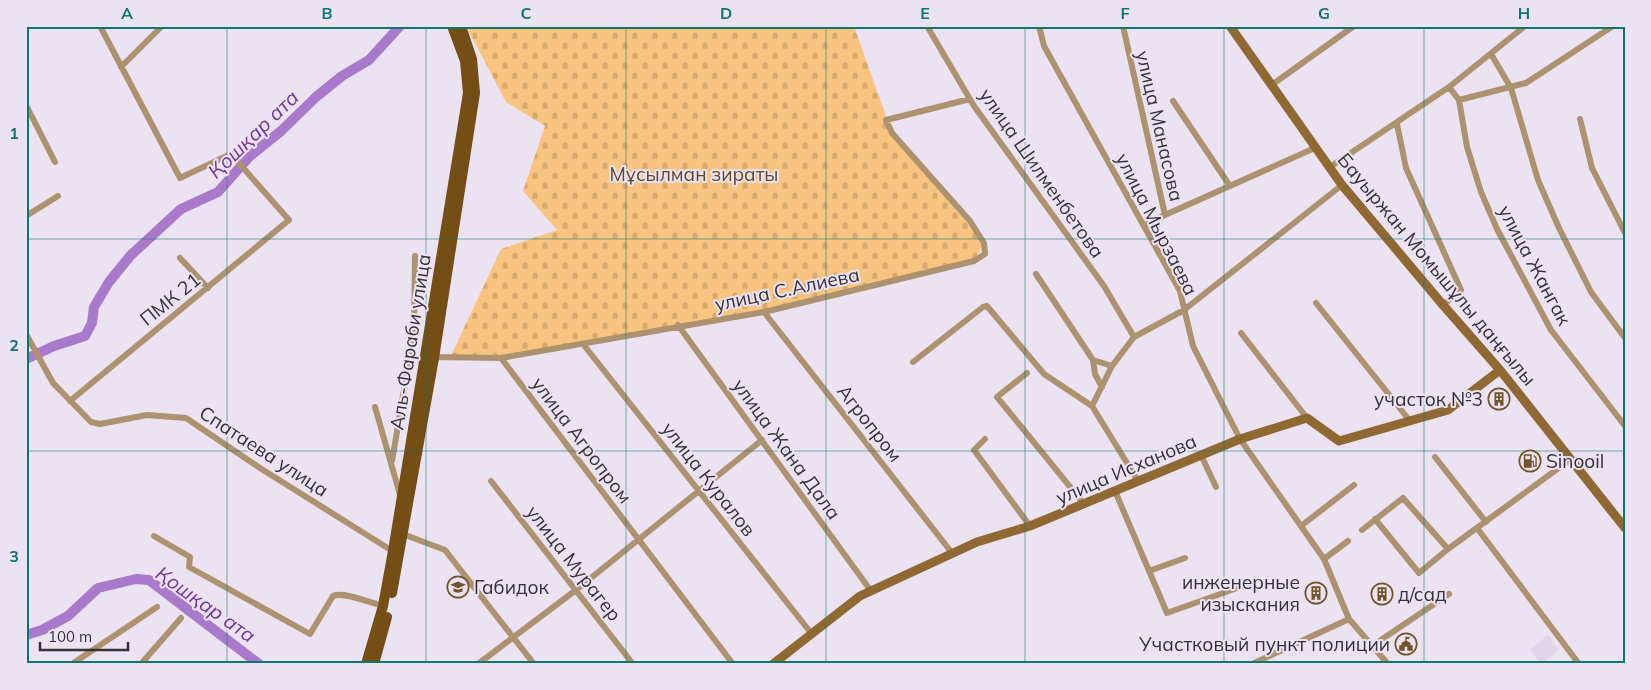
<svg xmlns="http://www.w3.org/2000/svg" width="1651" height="690" viewBox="0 0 1651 690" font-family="Mulish,sans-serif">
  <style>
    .built { fill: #e0d5ea }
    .cemetery { fill: url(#cemetery-stones) }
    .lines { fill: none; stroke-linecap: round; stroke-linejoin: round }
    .river { stroke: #a979cb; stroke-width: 10 }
    .street { stroke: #ad9270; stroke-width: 6 }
    .secondary { stroke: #906932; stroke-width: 9 }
    .primary { stroke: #744e14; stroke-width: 10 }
    .grid { fill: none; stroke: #0f766e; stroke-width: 1; stroke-opacity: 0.55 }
    .labels { text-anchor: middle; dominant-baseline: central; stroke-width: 4; stroke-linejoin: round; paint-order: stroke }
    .street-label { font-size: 19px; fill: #353137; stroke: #ebe2f2 }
    .park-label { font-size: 19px; fill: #624723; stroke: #ebe2f2 }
    .poi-label { font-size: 19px; fill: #353137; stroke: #ebe2f2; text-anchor: end }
    .water-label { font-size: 20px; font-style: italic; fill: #723597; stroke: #ebe2f2 }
    .neatline { fill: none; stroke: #0f766e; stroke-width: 2 }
    .grid-label { font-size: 16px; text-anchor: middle; font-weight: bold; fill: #0f766e }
  </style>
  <defs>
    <pattern id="cemetery-stones" width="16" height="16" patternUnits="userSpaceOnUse" patternTransform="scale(1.25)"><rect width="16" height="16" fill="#f9c480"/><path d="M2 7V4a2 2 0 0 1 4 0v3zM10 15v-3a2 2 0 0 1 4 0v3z" fill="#d6a96f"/></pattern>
  </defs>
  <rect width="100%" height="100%" fill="#ebe2f2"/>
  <!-- built -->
  <path class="built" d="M1548,635L1559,650L1541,664L1530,649Z"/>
  <!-- cemetery -->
  <path class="cemetery" d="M466,26H854L892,133L984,243L974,261L764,312L501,358L449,360L501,249L557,230L523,191L545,126L506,102Z"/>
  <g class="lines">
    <!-- river -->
    <path class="river" d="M26,359L54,346L85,336L92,323L94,307L109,282L130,256L181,209L218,192L250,156L281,131L316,97L342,76L369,60L400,26
      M26,635L42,630L68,616L98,588L136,579L149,580L259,664"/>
    <!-- street -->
    <path class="street" d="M927,26L974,106L1104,286L1134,337
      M1039,26L1044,46L1180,291L1193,346L1240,439L1324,559L1349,619L1388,664
      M1123,26L1165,215L1317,147
      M1491,54L1511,88L1538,180L1559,228L1591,292L1625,338
      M121,67L162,26
      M1273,84L1354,26
      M1449,87L1459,100L1526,83L1613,26
      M1459,100L1467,147L1481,192L1497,229L1551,330L1625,426
      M1173,101L1230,186
      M26,105L55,162
      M1580,119L1592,168L1625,233
      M1397,124L1406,168L1461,290L1443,305
      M1330,167L1449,87L1525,26
      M26,216L58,196
      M1144,226L1165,215
      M180,258L208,288
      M1036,274L1093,360L1112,366
      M1316,303L1410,421
      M764,312L952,553
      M678,325L871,591
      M1241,333L1307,418
      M26,334L53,383L91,422L100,424L147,415L186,418L260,468L394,552
      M583,344L811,633
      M432,357L501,358L764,312L974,261L985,254L984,243L970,221L892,133L886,120L970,99
      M501,358L733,664
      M1093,360L1095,374L1102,387
      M913,362L983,307L987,306L1044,374L1092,406
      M1027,373L997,397L1084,504
      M70,401L289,220L231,154L180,178L100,26
      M375,407L400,495
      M985,439L974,450L1030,526
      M1201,455L1216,487
      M1435,457L1486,522
      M392,461L414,331L415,256
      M491,481L633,664
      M1138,481L1092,406L1112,366L1134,337L1184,310L1342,185
      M1115,491L1167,613L1251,583
      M1375,519L1419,573L1448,549
      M1301,526L1354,485
      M1477,528L1579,664
      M1362,530L1403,498L1448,549L1571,459
      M403,534L445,550L534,664
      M154,536L190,557L189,567L310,634L333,596C343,591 371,603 383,606
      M1324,559L1348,541
      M1149,571L1185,558
      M1372,646L1449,594
      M72,664L157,607
      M141,664L181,618
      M478,664L576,590L762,440
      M1252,664L1349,619"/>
    <!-- secondary -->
    <path class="secondary" d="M1230,26L1342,185L1443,305L1500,370L1625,528
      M773,664L860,596L977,542L1030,526L1240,439L1307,418L1339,441L1448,410L1500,370"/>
    <!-- primary -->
    <path class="primary" d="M392,593L434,358L475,93L472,59L461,26
      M366,664L383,606L393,551L468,93L465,61L452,26
      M374,664L387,617"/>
  </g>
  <!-- grid -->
  <path class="grid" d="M227,26V664M426,26V664M626,26V664M826,26V664M1025,26V664M1224,26V664M1424,26V664M26,239H1625M26,451H1625"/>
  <!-- icons -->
  <defs>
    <g id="building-ring" transform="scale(1.125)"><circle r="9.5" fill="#ebe2f2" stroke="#735329" stroke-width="1.5"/><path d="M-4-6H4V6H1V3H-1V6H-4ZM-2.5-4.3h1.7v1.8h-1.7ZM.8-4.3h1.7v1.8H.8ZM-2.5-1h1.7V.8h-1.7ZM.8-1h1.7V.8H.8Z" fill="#735329"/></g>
    <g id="fuel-ring" transform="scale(1.125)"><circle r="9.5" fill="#ebe2f2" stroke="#735329" stroke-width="1.5"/><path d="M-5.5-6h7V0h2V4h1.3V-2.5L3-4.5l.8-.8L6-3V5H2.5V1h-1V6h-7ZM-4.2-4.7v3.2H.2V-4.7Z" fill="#735329"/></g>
    <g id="school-ring" transform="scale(1.125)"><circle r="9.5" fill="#ebe2f2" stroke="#735329" stroke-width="1.5"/><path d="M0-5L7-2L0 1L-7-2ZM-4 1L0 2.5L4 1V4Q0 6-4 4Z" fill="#735329"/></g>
    <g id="civic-ring" transform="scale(1.125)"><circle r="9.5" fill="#ebe2f2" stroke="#735329" stroke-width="1.5"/><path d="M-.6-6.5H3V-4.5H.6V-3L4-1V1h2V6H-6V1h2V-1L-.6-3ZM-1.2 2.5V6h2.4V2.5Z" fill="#735329"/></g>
  </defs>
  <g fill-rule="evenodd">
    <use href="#building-ring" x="1499" y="399"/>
    <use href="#fuel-ring" x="1530" y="461"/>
    <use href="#school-ring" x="458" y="587"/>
    <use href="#building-ring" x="1316" y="593"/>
    <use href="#building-ring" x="1382" y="594"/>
    <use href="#civic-ring" x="1406" y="644"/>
  </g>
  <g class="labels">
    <!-- street labels -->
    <g class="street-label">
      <text transform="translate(1160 126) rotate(77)">улица Манасова</text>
      <text transform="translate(1042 173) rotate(55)">улица Шилменбетова</text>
      <text transform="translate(1157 224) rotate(63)">улица Мырзаева</text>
      <text transform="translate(1535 265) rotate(62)">улица Жангак</text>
      <text transform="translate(1437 269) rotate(50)">Бауыржан Момышұлы даңғылы</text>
      <text transform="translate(787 289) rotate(-12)">улица С.Алиева</text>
      <text transform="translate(170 299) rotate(-39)">ПМК 21</text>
      <text transform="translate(410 342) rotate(-81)">Аль-Фараби улица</text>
      <text transform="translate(870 423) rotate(52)">Агропром</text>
      <text transform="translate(582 440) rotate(53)">улица Агропром</text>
      <text transform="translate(787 449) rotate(54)">улица Жана Дала</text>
      <text transform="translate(264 451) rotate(33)">Спатаева улица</text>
      <text transform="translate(1126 469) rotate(-23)">улица Исханова</text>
      <text transform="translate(709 479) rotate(52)">улица Куралов</text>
      <text transform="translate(574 563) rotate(52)">улица Мурагер</text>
    </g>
    <!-- park labels -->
    <g class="park-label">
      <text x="694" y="174">Мұсылман зираты</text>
    </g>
    <!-- poi labels -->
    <g class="poi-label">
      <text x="1483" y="399">участок №3</text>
      <text x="1546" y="461" text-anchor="start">Sinooil</text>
      <text x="1300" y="582">инженерные<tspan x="1300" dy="22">изыскания</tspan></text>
      <text x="474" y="587" text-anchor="start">Габидок</text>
      <text x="1398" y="594" text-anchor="start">д/сад</text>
      <text x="1390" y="644">Участковый пункт полиции</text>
    </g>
    <!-- water labels -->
    <g class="water-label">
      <text transform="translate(253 134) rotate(-44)">Қошқар ата</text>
      <text transform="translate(206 604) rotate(35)">Қошқар ата</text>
    </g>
  </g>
  <!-- border -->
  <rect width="1651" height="690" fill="none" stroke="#ebe2f2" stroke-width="55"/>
  <!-- scale -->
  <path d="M40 642v8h88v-8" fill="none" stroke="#353137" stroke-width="2.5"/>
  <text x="48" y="642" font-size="15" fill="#353137" stroke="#ebe2f2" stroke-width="4" paint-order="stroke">100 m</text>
  <rect x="28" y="28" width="1596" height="634" class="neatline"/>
  <g class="grid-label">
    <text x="127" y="19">A</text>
    <text x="327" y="19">B</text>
    <text x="526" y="19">C</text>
    <text x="726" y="19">D</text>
    <text x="925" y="19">E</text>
    <text x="1125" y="19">F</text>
    <text x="1324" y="19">G</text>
    <text x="1524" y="19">H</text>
    <text x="14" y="139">1</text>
    <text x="14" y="351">2</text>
    <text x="14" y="562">3</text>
  </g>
</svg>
